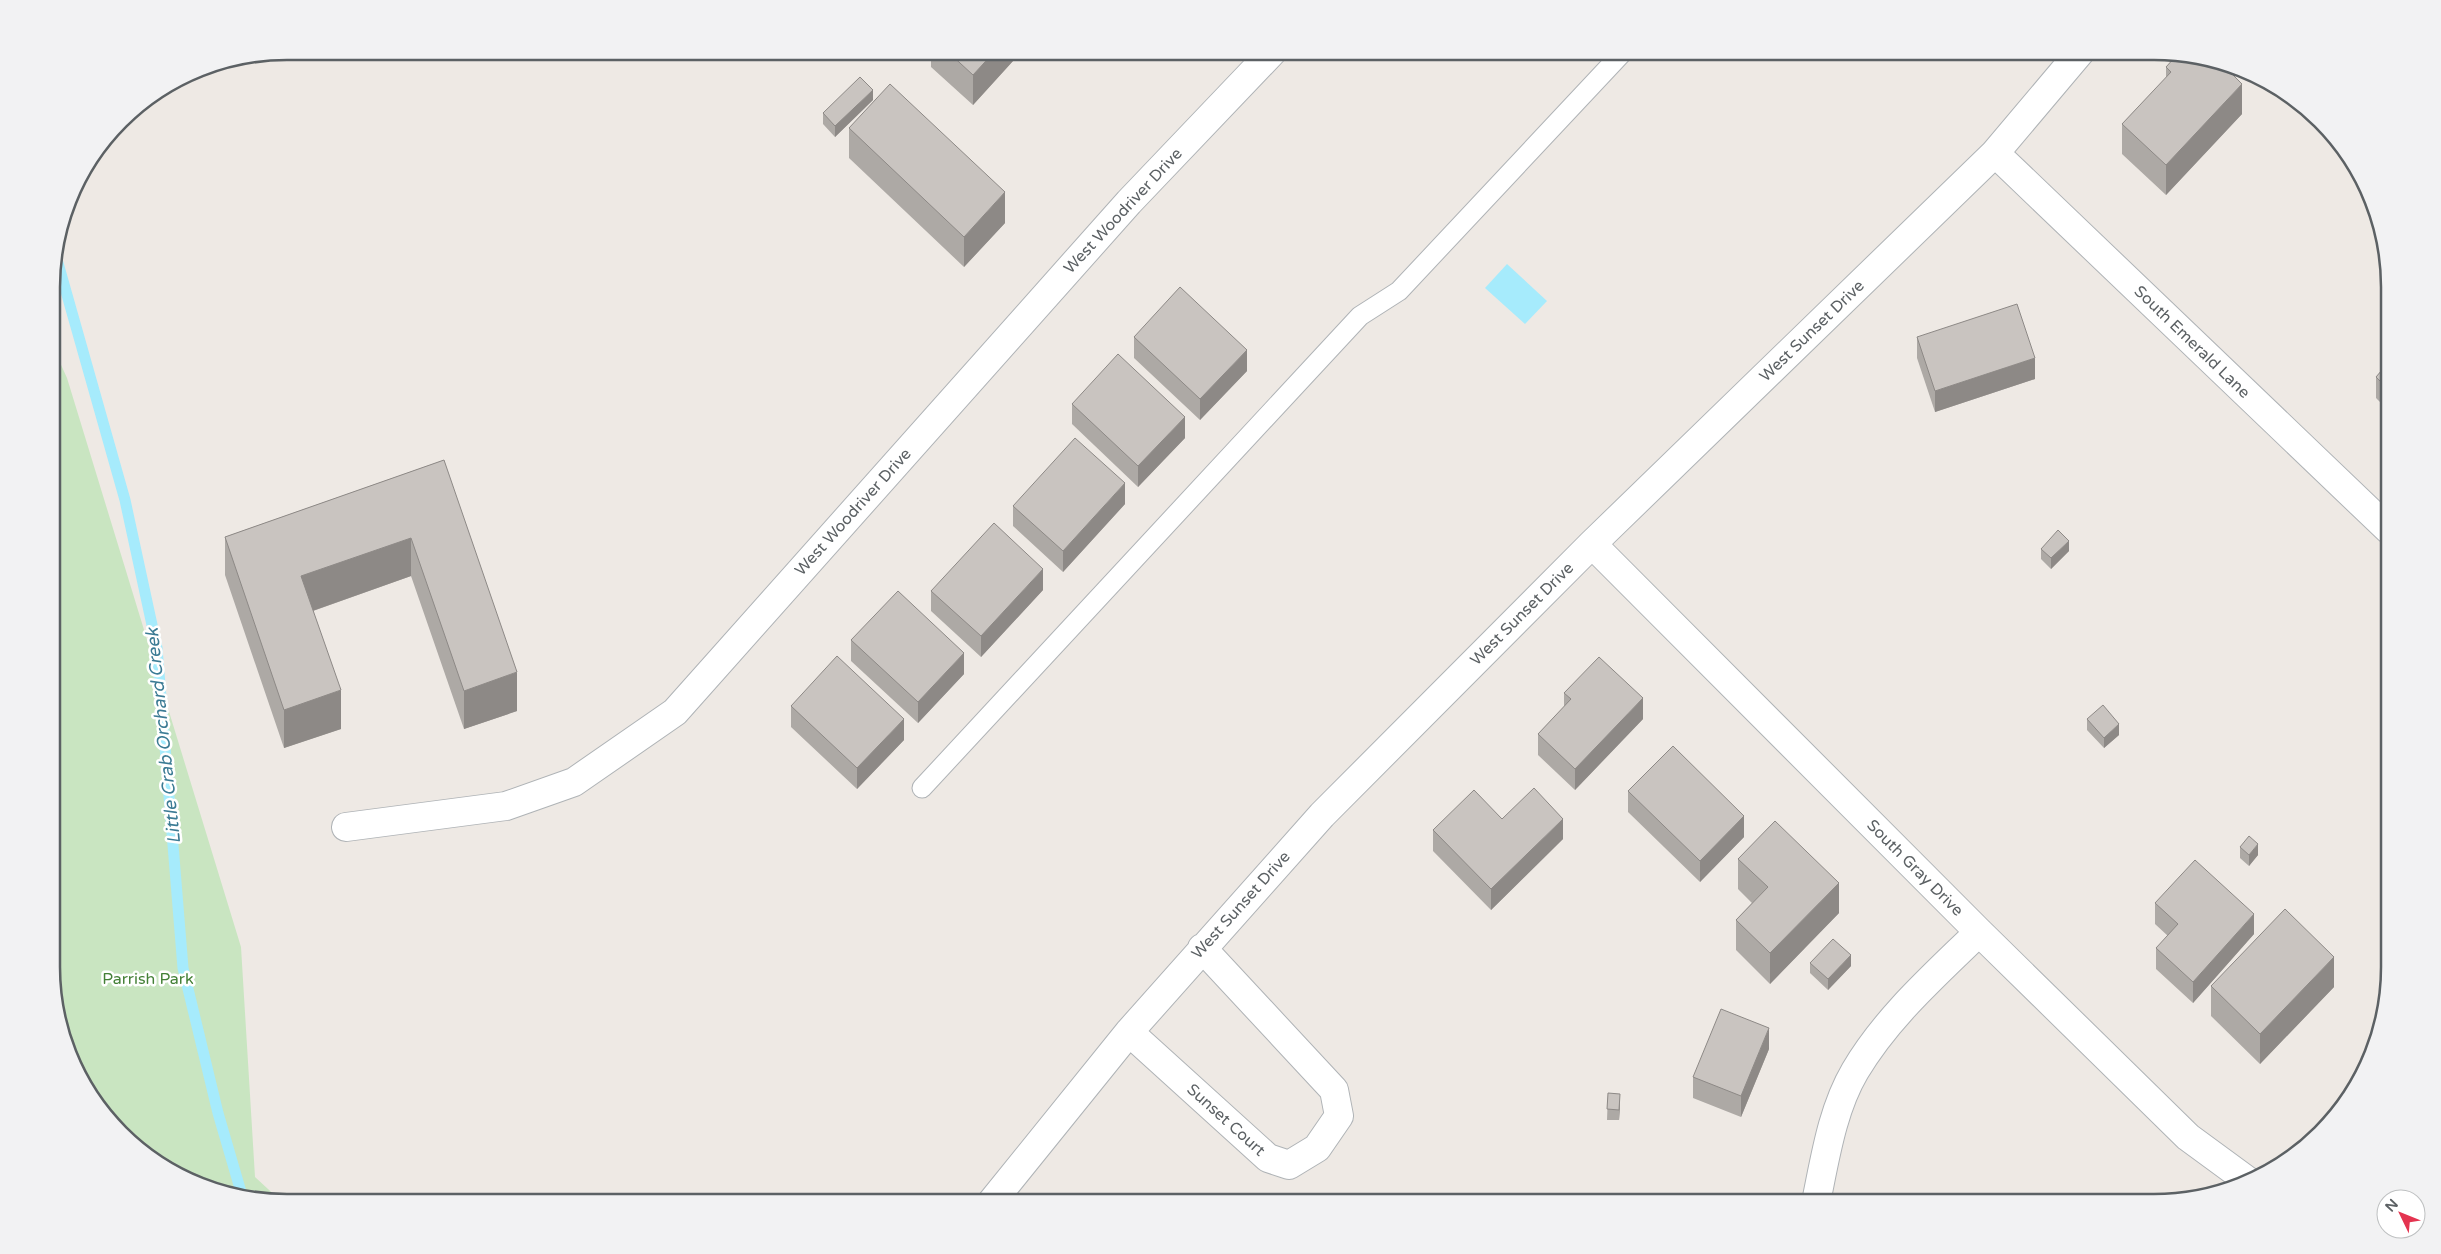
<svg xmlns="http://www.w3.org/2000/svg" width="2441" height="1254" viewBox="0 0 2441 1254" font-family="'Varela Round',sans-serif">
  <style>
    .green { fill: #c9e5c1 }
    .water { fill: #a6ebfc }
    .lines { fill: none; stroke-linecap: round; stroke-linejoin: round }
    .stream { stroke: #a6ebfc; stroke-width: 11 }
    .lane-casing { stroke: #afb3b6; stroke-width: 21 }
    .street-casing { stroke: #afb3b6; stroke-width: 30 }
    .lane { stroke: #fff; stroke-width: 19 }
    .street { stroke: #fff; stroke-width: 28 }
    .wall { fill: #ada9a5 }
    .shaded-wall { fill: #8d8986 }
    .building { fill: #c9c4c0; stroke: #8d8986 }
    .labels { text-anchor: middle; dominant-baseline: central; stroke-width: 5; stroke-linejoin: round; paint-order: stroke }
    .street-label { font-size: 16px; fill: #5c6164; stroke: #fff }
    .park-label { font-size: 16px; fill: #448037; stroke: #fff }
    .water-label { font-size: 18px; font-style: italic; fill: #3b7b94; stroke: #fff }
    .rim { fill: none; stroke: #5c6164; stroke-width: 2.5 }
  </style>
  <rect width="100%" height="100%" fill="#eee9e4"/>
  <!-- green -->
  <path class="green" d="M52,345L67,378L241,947L255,1177L281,1201L183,1179L100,1110L69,1057L53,998Z"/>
  <!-- water -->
  <path class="water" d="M1507,264L1547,301L1525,324L1485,288Z"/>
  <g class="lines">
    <!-- stream -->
    <path class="stream" d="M56,256L125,500L157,648L183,968L218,1113L241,1192"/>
    <!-- lane casing -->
    <g class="lane-casing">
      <path id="lane" d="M922,788L1360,316L1399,291L1624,51"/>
    </g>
    <!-- street casing -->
    <g class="street-casing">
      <path id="street" d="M1995,153L2389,530
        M1592,544L1979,932L2188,1137L2248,1181
        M346,827L506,806L574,782L675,712L1129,202L1273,51
        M1129,1032L1268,1158L1289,1165L1317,1148L1339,1116L1334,1090L1202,948
        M1816,1202C1825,1159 1832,1110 1855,1071C1887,1017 1934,976 1979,932
        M991,1203L1129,1032L1322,815L1592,544L1995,153L2081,51"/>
    </g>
    <!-- lane -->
    <use href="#lane" class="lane"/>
    <!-- street -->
    <use href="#street" class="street"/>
  </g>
  <!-- wall -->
  <path class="wall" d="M931,51H1022L973,105L931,67Z
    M2166,67L2242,114L2166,195L2122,154V124L2166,78Z
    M873,100L835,137L823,124V113Z
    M849,128L1005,223L964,267L849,158Z
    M1134,337L1247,371L1200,420L1134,358Z
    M1917,337L2035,379L1935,412L1917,358Z
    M2388,363V410L2376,398V377Z
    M1072,404L1185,438L1138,487L1072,424Z
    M444,460L517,711L464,729L411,576L313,611L341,729L284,748L225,575V537Z
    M1125,504L1063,572L1013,526V506Z
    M2041,549L2069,551L2051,569L2041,559Z
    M1043,590L981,657L931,611V591Z
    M851,640L964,674L918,723L851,661Z
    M1564,693L1643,719L1575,790L1538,755V734L1564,707Z
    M791,706L904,740L857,789L791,727Z
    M2087,719L2119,735L2104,748L2087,730Z
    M1628,791L1744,837L1700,882L1628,812Z
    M1433,830L1563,839L1491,910L1433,851Z
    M2240,847L2258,855L2249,866L2240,858Z
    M1738,859L1839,913L1770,984L1736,950V920L1752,903L1738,889Z
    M2155,903L2254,934L2193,1003L2156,969V948L2168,936L2155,924Z
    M1810,963L1851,966L1828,990L1810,973Z
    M2211,986L2334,987L2260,1064L2211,1016Z
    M1769,1049L1741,1117L1693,1098V1077Z
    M1608,1093L1620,1104L1619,1120H1607Z"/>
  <!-- shaded-wall -->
  <path class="shaded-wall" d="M995,51H1022L973,105V75Z
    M2242,84V114L2166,195V165Z
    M873,90V100L835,137V126Z
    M1005,192V223L964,267V237Z
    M1247,350V371L1200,420V399Z
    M2035,358V379L1935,412V391Z
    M1185,417V438L1138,487V466Z
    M1125,483V504L1063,572V551Z
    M411,538V576L301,615V576Z
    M2069,541V551L2051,569V558Z
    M1043,569V590L981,657V636Z
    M964,653V674L918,723V702Z
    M517,672V711L464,729V691Z
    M341,690V729L284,748V710Z
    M1643,698V719L1575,790V769Z
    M904,719V740L857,789V768Z
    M2119,724V735L2104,748V738Z
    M1744,816V837L1700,882V861Z
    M1563,819V839L1491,910V889Z
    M2258,844V855L2249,866V855Z
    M1839,883V913L1770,984V953Z
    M2254,914V934L2193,1003V982Z
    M1851,955V966L1828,990V979Z
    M2334,957V987L2260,1064V1034Z
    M1769,1028V1049L1741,1117V1096Z
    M1620,1094V1104L1619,1120V1110Z"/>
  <!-- building -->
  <path class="building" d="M947,51H995L973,75Z
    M2176,56L2226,68L2242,84L2166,165L2122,124L2171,72L2166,67Z
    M860,77L873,90L835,126L823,113Z
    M890,84L1005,192L964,237L849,128Z
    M1180,287L1247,350L1200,399L1134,337Z
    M2017,304L2035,358L1935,391L1917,337Z
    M1118,354L1185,417L1138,466L1072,404Z
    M2388,363V389L2376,377Z
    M1075,438L1125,483L1063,551L1013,506Z
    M444,460L517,672L464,691L411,538L301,576L341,690L284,710L225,537Z
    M994,523L1043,569L981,636L931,591Z
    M2058,530L2069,541L2051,558L2041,549Z
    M898,591L964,653L918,702L851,640Z
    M837,656L904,719L857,768L791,706Z
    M1599,657L1643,698L1575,769L1538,734L1571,699L1564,693Z
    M2103,705L2119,724L2104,738L2087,719Z
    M1673,746L1744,816L1700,861L1628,791Z
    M1534,788L1563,819L1491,889L1433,830L1474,790L1502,819Z
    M1775,821L1839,883L1770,953L1736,920L1768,887L1738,859Z
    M2249,836L2258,844L2249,855L2240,847Z
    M2195,860L2254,914L2193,982L2156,948L2178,924L2155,903Z
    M2285,909L2334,957L2260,1034L2211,986Z
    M1833,939L1851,955L1828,979L1810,963Z
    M1721,1009L1769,1028L1741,1096L1693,1077Z
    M1608,1093L1620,1094L1619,1110L1607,1109Z
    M1151,1194L1164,1203H1145Z"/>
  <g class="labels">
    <!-- street labels -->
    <g class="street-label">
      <text transform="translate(1123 211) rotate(-47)">West Woodriver Drive</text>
      <text transform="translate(1812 331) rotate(-44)">West Sunset Drive</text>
      <text transform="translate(2192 342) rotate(44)">South Emerald Lane</text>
      <text transform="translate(853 512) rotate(-48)">West Woodriver Drive</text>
      <text transform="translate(1522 614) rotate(-45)">West Sunset Drive</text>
      <text transform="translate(1915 868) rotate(45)">South Gray Drive</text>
      <text transform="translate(1241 905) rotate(-48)">West Sunset Drive</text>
      <text transform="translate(1226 1120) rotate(42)">Sunset Court</text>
    </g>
    <!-- park labels -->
    <g class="park-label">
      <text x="148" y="979">Parrish Park</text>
    </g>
    <!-- water labels -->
    <g class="water-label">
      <text transform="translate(163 736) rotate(-96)">Little Crab Orchard Creek</text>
    </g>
  </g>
  <!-- crop -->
  <path d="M0 0H2441V1254H0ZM287 60H2154A227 227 0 0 1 2381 287V967A227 227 0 0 1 2154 1194H287A227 227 0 0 1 60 967V287A227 227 0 0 1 287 60Z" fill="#f2f2f3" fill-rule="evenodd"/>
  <path class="rim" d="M287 60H2154A227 227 0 0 1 2381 287V967A227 227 0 0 1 2154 1194H287A227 227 0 0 1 60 967V287A227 227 0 0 1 287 60Z"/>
  <!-- north arrow -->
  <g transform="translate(2401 1214) rotate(313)"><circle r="24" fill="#ffffff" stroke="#bec0c1"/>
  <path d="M0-4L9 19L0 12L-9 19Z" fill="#e43450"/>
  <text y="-8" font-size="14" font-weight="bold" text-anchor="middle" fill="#5c6164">N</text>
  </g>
</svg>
